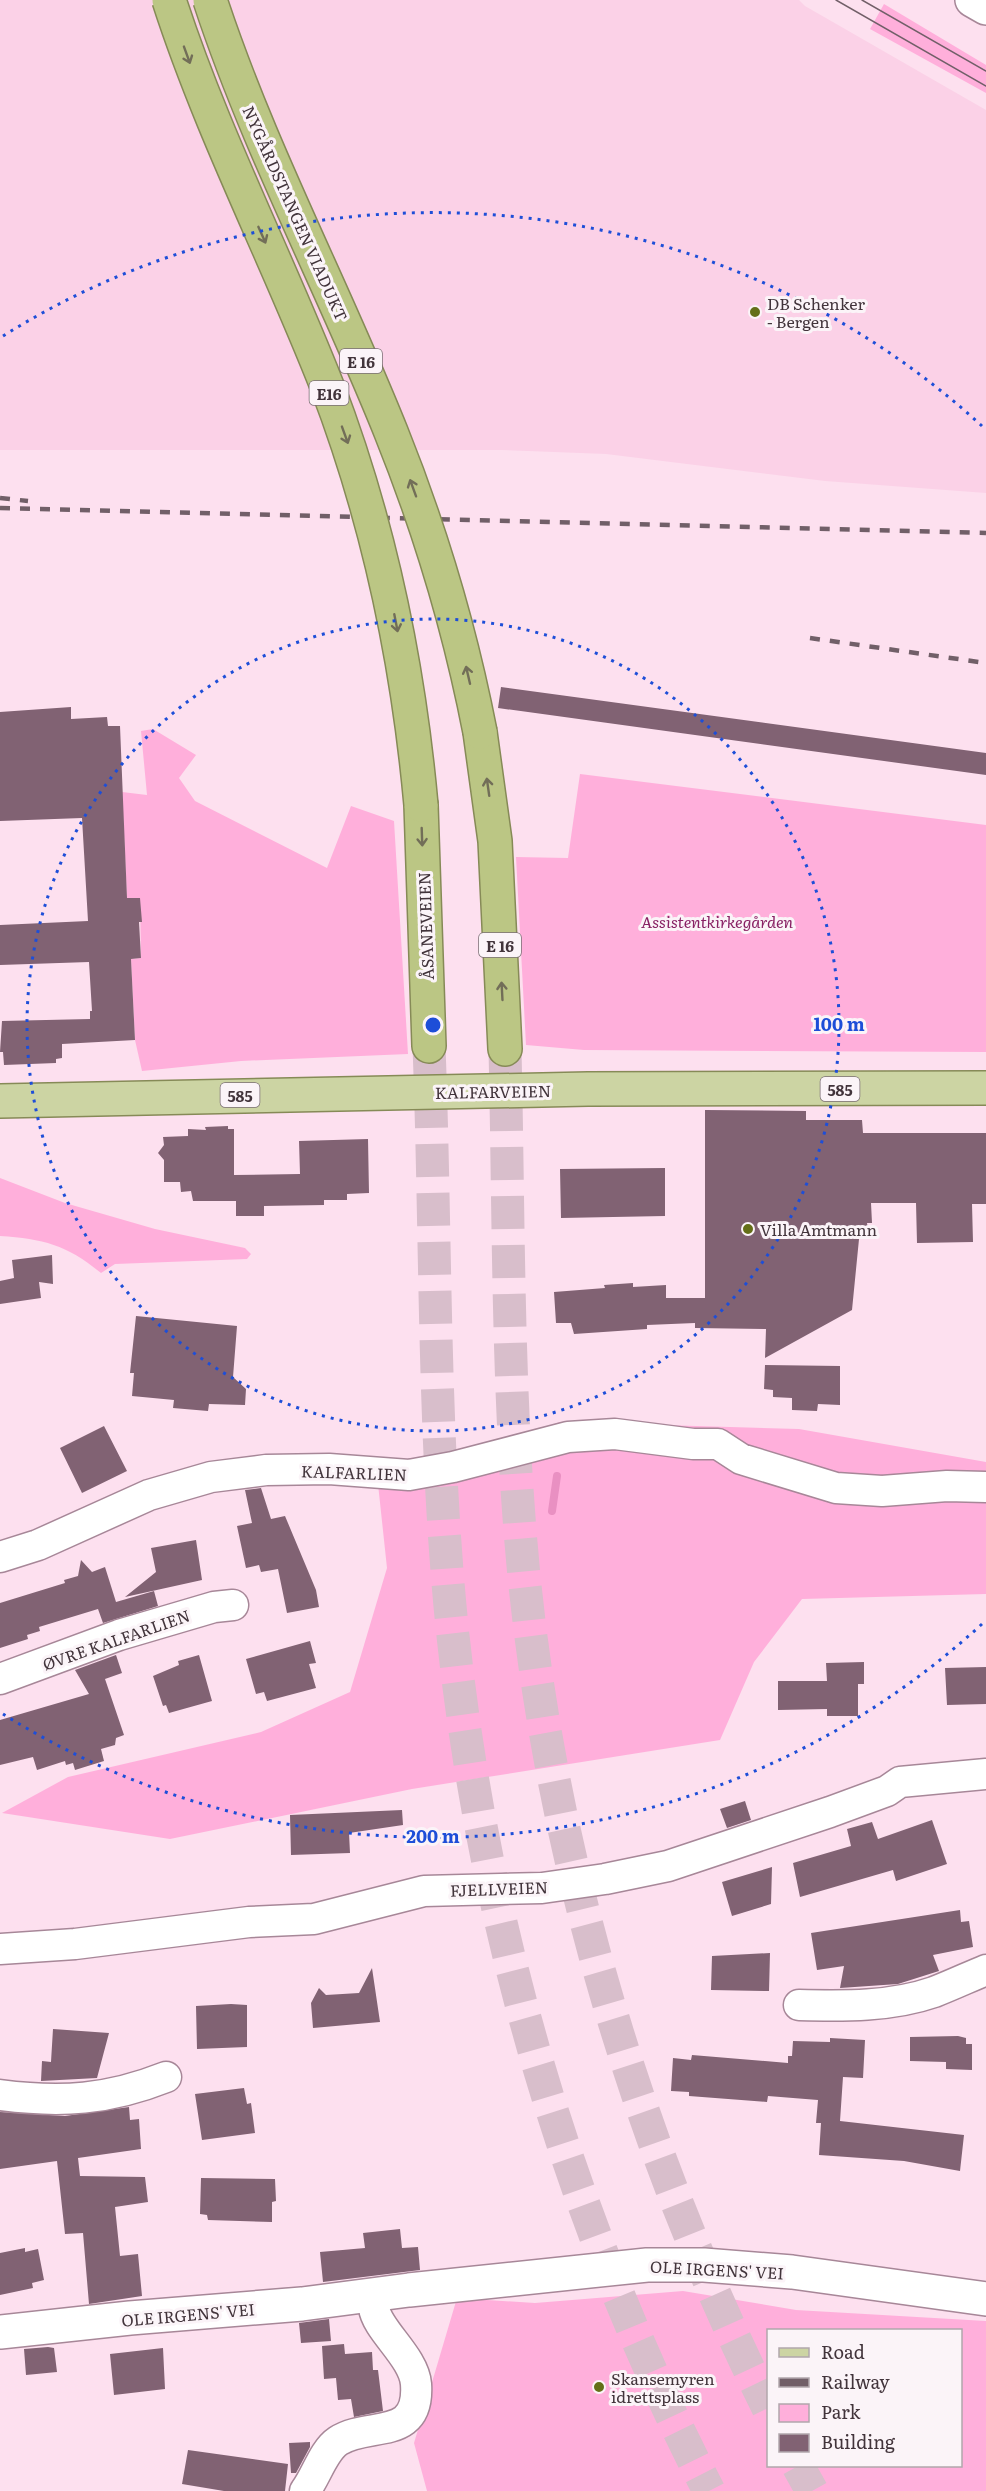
<svg xmlns="http://www.w3.org/2000/svg" width="986" height="2491" viewBox="0 0 986 2491" font-family="Literata,serif">
  <style>
    .built { fill: #fbd1e7 }
    .green { fill: #ffafdb; fill-rule: evenodd }
    .lines { fill: none; stroke-linecap: round; stroke-linejoin: round }
    .stream { stroke: #e990c2; stroke-width: 8 }
    .building { fill: #816273 }
    .trunk-tunnel { stroke: #d8becb; stroke-width: 33; stroke-dasharray: 33 16; stroke-linecap: butt }
    .minor-casing { stroke: #a78798; stroke-width: 33 }
    .tertiary-casing { stroke: #a78798; stroke-width: 36 }
    .secondary-casing { stroke: #a78798; stroke-width: 36 }
    .primary-casing { stroke: #868a57; stroke-width: 36 }
    .trunk-casing { stroke: #868a57; stroke-width: 36 }
    .minor { stroke: #fff; stroke-width: 30 }
    .tertiary { stroke: #fff; stroke-width: 33 }
    .secondary { stroke: #fff; stroke-width: 33 }
    .primary { stroke: #ccd4a3; stroke-width: 33 }
    .trunk { stroke: #bbc684; stroke-width: 33 }
    .tram { stroke: #715f68; stroke-width: 1.5 }
    .rail { stroke: #715f68; stroke-width: 4.5; stroke-dasharray: 10 10; stroke-linecap: butt }
    .trunk-bridge-casing { stroke: #868a57; stroke-width: 36; stroke-linecap: butt }
    .trunk-bridge { stroke: #bbc684; stroke-width: 33 }
    .oneway { stroke: #726e58 }
    .ring { fill: none; stroke: #1d4ed8; stroke-width: 3; stroke-dasharray: 3 6 }
    .poi-dot { fill: #646f18; stroke: #fbf4f8; stroke-width: 2 }
    .labels { text-anchor: middle; dominant-baseline: central; stroke-width: 6; stroke-linejoin: round; paint-order: stroke }
    .shield { fill: #fbf4f8; stroke: #7a6e74; stroke-width: 1.5 }
    .shield-label { font-size: 15px; font-weight: bold; fill: #42343b }
    .street-label { font-size: 16px; fill: #42343b; stroke: #fbf4f8 }
    .poi-label { font-size: 16px; fill: #42343b; stroke: #fbf4f8; text-anchor: start }
    .park-label { font-size: 16px; font-style: italic; fill: #882164; stroke: #fbf4f8 }
    .centre { fill: #1d4ed8; stroke: #fbf4f8; stroke-width: 3 }
    .ring-label { font-size: 18px; text-anchor: middle; font-weight: bold; fill: #1d4ed8; stroke: #fbf4f8; stroke-width: 6; stroke-linejoin: round; paint-order: stroke }
  </style>
  <rect width="100%" height="100%" fill="#fde0ef"/>
  <!-- built -->
  <path class="built" d="M0,0H799L805,6L986,110V493L825,481L606,454L502,450H0Z"/>
  <!-- green -->
  <path class="green" d="M884,4L986,65V93L870,29Z
    M153,729L196,755L179,778L195,801L327,868L351,806L394,821L408,1054L241,1061L142,1071L135,1040L131,959L141,958L140,898H127L122,792L147,795L141,731Z
    M580,774L986,825V1052L584,1050L526,1045L516,857L568,858Z
    M0,1178L65,1203L155,1229L245,1248L251,1254L247,1259L115,1264L101,1273C67,1245 44,1239 0,1236Z
    M560,1422L799,1429L986,1462V1594L802,1599L754,1662L720,1740L412,1789L170,1839L2,1813L68,1777L261,1732L350,1692L387,1568L378,1484Z
    M683,2291L796,2310L986,2321V2491H427L414,2443L457,2298L535,2303ZM768,2330H960V2466H768Z"/>
  <g class="lines">
    <!-- stream -->
    <path class="stream" d="M552,1511L557,1476"/>
  </g>
  <!-- building -->
  <path class="building" d="M501,687L986,753V775L498,708Z
    M71,707V719L107,717L108,726H120L127,898H140L142,922H139L141,958L131,959L135,1040L62,1044V1058L56,1059V1063L4,1065L3,1052H0L2,1021L90,1019V1011H92L89,962L0,965V925L88,921L82,818L0,821V712Z
    M705,1110L806,1111V1120H862L863,1133H986V1204H972L973,1242L917,1243L916,1203H871L872,1223H867L868,1229H860L852,1310L765,1358L766,1329L695,1328V1323L647,1325V1329L574,1334L571,1323H556L554,1292L605,1288L604,1285L633,1283V1287L666,1285V1298H705Z
    M228,1126V1129H234V1175L300,1174L299,1141L368,1139L369,1193L347,1194V1200H324V1205L264,1206V1216H236V1201H193L191,1191L181,1192L180,1182H164V1160L158,1153L164,1145L163,1137L188,1136V1129L206,1130L205,1127Z
    M665,1168V1216L561,1218L560,1169Z
    M52,1255L53,1284L39,1282L41,1298L0,1304V1281L14,1278L12,1260Z
    M136,1316L237,1326L233,1377L246,1389L245,1405L209,1404L208,1411L173,1408L174,1400L132,1396L134,1373H130Z
    M765,1365L840,1366V1405L818,1404L817,1411L792,1410V1398L773,1397V1390L764,1389Z
    M104,1426L127,1471L82,1493L60,1448Z
    M261,1488L271,1519L285,1516L316,1590L319,1607L287,1613L278,1569L261,1572L259,1565L246,1568L237,1526L252,1523L245,1490Z
    M196,1540L202,1580L125,1597L156,1572L151,1548Z
    M81,1560L92,1572L105,1567L116,1602L154,1591L158,1606L103,1623L98,1609L39,1627L40,1631L27,1635L28,1639L0,1648V1603L65,1583L64,1580L78,1576Z
    M310,1641L316,1663L309,1664L316,1688L267,1701L264,1692L256,1694L246,1659Z
    M116,1655L122,1673L105,1679L124,1735L116,1738L115,1745L101,1749L104,1761L75,1770L73,1763L66,1765L65,1761L37,1770L33,1757L0,1765V1720L89,1694L75,1670Z
    M199,1655L212,1701L169,1713L166,1705L163,1706L153,1676L179,1665L178,1661Z
    M864,1662V1684H858V1716H827V1709L778,1710V1681H827L826,1663Z
    M986,1667V1704L947,1705L945,1668Z
    M745,1801L751,1820L727,1828L720,1809Z
    M402,1810L403,1825L349,1833L350,1853L291,1855L290,1815Z
    M932,1820L947,1864L896,1881L893,1870L800,1897L793,1863L851,1846L847,1829L872,1822L878,1839Z
    M772,1867L771,1904L732,1916L722,1882Z
    M960,1910L961,1922L969,1921L973,1947L933,1955L939,1971L898,1984L840,1988L844,1966L817,1970L811,1933Z
    M770,1953L769,1991L711,1990L712,1956Z
    M372,1968L380,2022L313,2028L311,2003L319,1988L326,1995L359,1993Z
    M231,2004L247,2005V2047L197,2049L196,2006Z
    M53,2029L109,2033L97,2078L41,2081L42,2061L51,2062Z
    M958,2036L966,2038V2044H972V2070L946,2069V2062L910,2061V2037Z
    M830,2038L865,2040L863,2078L843,2077L840,2121L964,2135L960,2171L904,2161L819,2155L821,2123H816L818,2100L768,2096L767,2102L689,2096V2092L671,2091L673,2058L691,2060L692,2055L788,2063V2056H792L793,2041L830,2042Z
    M244,2088L247,2104L251,2103L255,2133L202,2140L195,2094Z
    M129,2107L130,2120L139,2119L141,2149L78,2158L80,2176L145,2177L148,2202L115,2207L120,2256L138,2254L142,2296L89,2304L83,2233L65,2234L57,2161L0,2169V2112L65,2116Z
    M201,2178L275,2179L276,2201L272,2202V2222L208,2220L207,2215L200,2214Z
    M400,2229L402,2248L418,2247L420,2270L323,2282L320,2252L365,2248L363,2233Z
    M25,2248V2252L38,2249L44,2280L32,2283L33,2288L0,2295V2253Z
    M329,2319L331,2341L301,2343L299,2323Z
    M344,2344L345,2354L372,2352L373,2370H378L383,2411L354,2417L351,2399L338,2400L336,2378L324,2379L322,2346Z
    M48,2347L54,2348L57,2372L26,2375L24,2349Z
    M163,2348L165,2389L114,2395L110,2354Z
    M310,2442V2447L296,2473H291L289,2443Z
    M188,2450L288,2464L285,2491H224L182,2484Z"/>
  <g class="lines">
    <!-- trunk-tunnel -->
    <path class="trunk-tunnel" d="M429,1046C436,1232 433,1420 450,1606C479,1914 567,2217 709,2491
      M505,1049C509,1225 507,1401 524,1576C553,1864 639,2149 768,2408
      M798,2466L812,2491"/>
    <!-- minor casing -->
    <g class="minor-casing">
      <path id="minor" d="M0,1557L38,1545L149,1495L211,1477L266,1470L329,1469L409,1475L453,1467L568,1437L615,1434L693,1444H718L741,1459L836,1488L882,1491L947,1486L986,1487
        M0,1679L119,1635L214,1607L233,1605
        M0,1949L75,1944L249,1922L314,1919L424,1891L542,1888L605,1879L668,1866L830,1812L887,1791L900,1782L986,1774
        M799,2005C844,2006 891,2007 934,1992C952,1985 969,1977 986,1970
        M0,2095C61,2103 108,2100 166,2077
        M305,2491C316,2477 323,2451 338,2441C369,2421 420,2442 416,2384C414,2357 377,2330 374,2308C374,2304 375,2298 376,2294"/>
    </g>
    <!-- tertiary casing -->
    <g class="tertiary-casing">
      <path id="tertiary" d="M0,2332L130,2318L302,2304L409,2290L647,2265H704L792,2272L986,2299"/>
    </g>
    <!-- secondary casing -->
    <g class="secondary-casing">
      <path id="secondary" d="M972,0L986,8"/>
    </g>
    <!-- primary casing -->
    <g class="primary-casing">
      <path id="primary" d="M0,1101L588,1089L986,1088"/>
    </g>
    <!-- trunk casing -->
    <g class="trunk-casing">
      <path id="trunk" d="M480,732L495,841L505,1049
        M421,805L429,1046"/>
    </g>
    <!-- minor -->
    <use href="#minor" class="minor"/>
    <!-- tertiary -->
    <use href="#tertiary" class="tertiary"/>
    <!-- secondary -->
    <use href="#secondary" class="secondary"/>
    <!-- primary -->
    <use href="#primary" class="primary"/>
    <!-- trunk -->
    <use href="#trunk" class="trunk"/>
    <!-- tram -->
    <path class="tram" d="M836,0L986,86
      M862,0L986,71"/>
    <!-- rail -->
    <path class="rail" d="M0,498L28,501
      M0,508L986,533
      M810,638L986,663"/>
    <!-- trunk-bridge casing -->
    <g class="trunk-bridge-casing">
      <path id="trunk-bridge" d="M169,0C212,133 276,256 327,386C379,522 408,661 421,805
        M210,0C259,149 333,287 391,432C430,529 460,629 480,732"/>
    </g>
    <!-- trunk-bridge -->
    <use href="#trunk-bridge" class="trunk-bridge"/>
  </g>
  <!-- one-way arrows -->
  <defs><path id="oneway-shaft" d="M-6 0H5M1.5-3L5.5 0L1.5 3" fill="none" stroke-width="1.6" stroke-linecap="round" stroke-linejoin="round" transform="scale(1.5)"/></defs>
  <g class="oneway">
    <use href="#oneway-shaft" transform="translate(187 55) rotate(70)"/>
    <use href="#oneway-shaft" transform="translate(262 235) rotate(66)"/>
    <use href="#oneway-shaft" transform="translate(345 435) rotate(70)"/>
    <use href="#oneway-shaft" transform="translate(413 488) rotate(-110)"/>
    <use href="#oneway-shaft" transform="translate(396 623) rotate(79)"/>
    <use href="#oneway-shaft" transform="translate(468 675) rotate(-103)"/>
    <use href="#oneway-shaft" transform="translate(488 787) rotate(-98)"/>
    <use href="#oneway-shaft" transform="translate(422 837) rotate(88)"/>
    <use href="#oneway-shaft" transform="translate(502 991) rotate(-93)"/>
  </g>
  <!-- distance rings -->
  <g class="ring">
    <circle cx="433" cy="1025" r="406"/>
    <path d="M982 1624A812 812 0 0 1 3 1714M3 336A812 812 0 0 1 982 426"/>
  </g>
  <!-- markers -->
  <g class="poi-dot">
    <circle cx="755" cy="312" r="6"/>
    <circle cx="748" cy="1229" r="6"/>
    <circle cx="599" cy="2387" r="6"/>
  </g>
  <g class="labels">
    <!-- shield labels -->
    <g class="shield">
      <rect x="340" y="349" width="42" height="24" rx="4.5"/>
      <rect x="309.5" y="381" width="39" height="24" rx="4.5"/>
      <rect x="479" y="933" width="42" height="24" rx="4.5"/>
      <rect x="820.5" y="1077" width="39" height="24" rx="4.5"/>
      <rect x="220.5" y="1083" width="39" height="24" rx="4.5"/>
    </g>
    <g class="shield-label">
      <text x="361" y="361">E 16</text>
      <text x="329" y="393">E16</text>
      <text x="500" y="945">E 16</text>
      <text x="840" y="1089">585</text>
      <text x="240" y="1095">585</text>
    </g>
    <!-- street labels -->
    <g class="street-label">
      <text transform="translate(296 213) rotate(66)">NYGÅRDSTANGEN VIADUKT</text>
      <text transform="translate(425 926) rotate(-92)">ÅSANEVEIEN</text>
      <text transform="translate(493 1091) rotate(-1)">KALFARVEIEN</text>
      <text transform="translate(354 1472) rotate(2)">KALFARLIEN</text>
      <text transform="translate(116 1639) rotate(-19)">ØVRE KALFARLIEN</text>
      <text transform="translate(499 1888) rotate(-2)">FJELLVEIEN</text>
      <text transform="translate(717 2269) rotate(3)">OLE IRGENS' VEI</text>
      <text transform="translate(188 2314) rotate(-5)">OLE IRGENS' VEI</text>
    </g>
    <!-- poi labels -->
    <g class="poi-label">
      <text x="767" y="303">DB Schenker<tspan x="767" dy="18">- Bergen</tspan></text>
      <text x="760" y="1229">Villa Amtmann</text>
      <text x="611" y="2378">Skansemyren<tspan x="611" dy="18">idrettsplass</tspan></text>
    </g>
    <!-- park labels -->
    <g class="park-label">
      <text x="717" y="921">Assistentkirkegården</text>
    </g>
  </g>
  <circle cx="433" cy="1025" r="9" class="centre"/>
  <g class="ring-label">
    <text x="839" y="1031">100 m</text>
    <text x="433" y="1843">200 m</text>
  </g>
  <!-- legend -->
  <rect x="767" y="2329" width="195" height="138" fill="#fbf4f8" stroke="#b1a7ac" stroke-width="1.5"/>
  <rect x="779" y="2348" width="30" height="9" fill="#ccd4a3" stroke="#b1a7ac" stroke-width="1.5"/>
  <text x="821" y="2359" font-size="18" fill="#42343b">Road</text>
  <rect x="779" y="2378" width="30" height="9" fill="#715f68" stroke="#b1a7ac" stroke-width="1.5"/>
  <text x="821" y="2389" font-size="18" fill="#42343b">Railway</text>
  <rect x="779" y="2404" width="30" height="18" fill="#ffafdb" stroke="#b1a7ac" stroke-width="1.5"/>
  <text x="821" y="2419" font-size="18" fill="#42343b">Park</text>
  <rect x="779" y="2434" width="30" height="18" fill="#816273" stroke="#b1a7ac" stroke-width="1.5"/>
  <text x="821" y="2449" font-size="18" fill="#42343b">Building</text>
</svg>
